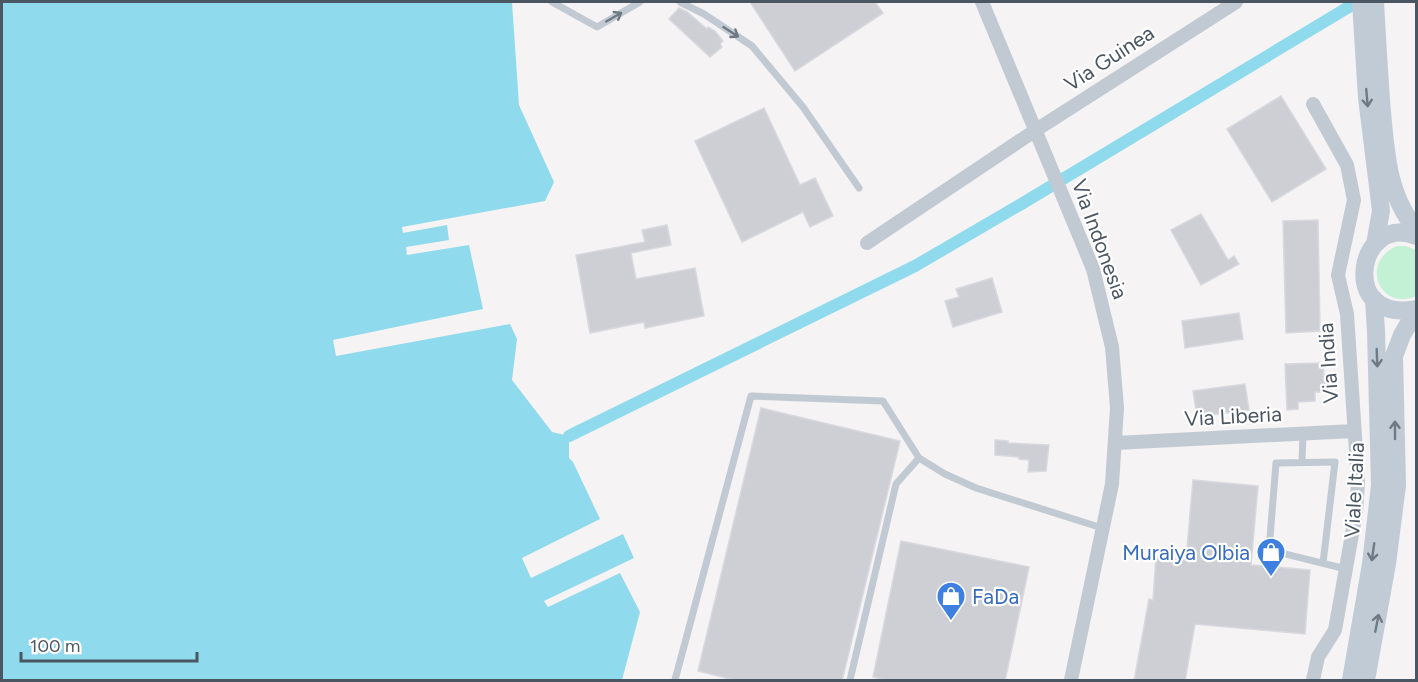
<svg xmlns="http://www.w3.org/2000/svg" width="1418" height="682" viewBox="0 0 1418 682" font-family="Figtree,sans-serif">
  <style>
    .green { fill: #c3f1d5 }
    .water { fill: #90daee }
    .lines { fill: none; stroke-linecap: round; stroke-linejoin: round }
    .canal { stroke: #90daee; stroke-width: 12 }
    .building { fill: #cdcfd5; stroke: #d7d9de; stroke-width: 1.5 }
    .lane { stroke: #c1cad2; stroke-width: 7 }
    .street { stroke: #c1cad2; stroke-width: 14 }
    .secondary { stroke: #c1cbd6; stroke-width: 18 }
    .oneway { stroke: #6e7983 }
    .oneway2 { stroke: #6e7984 }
    .labels { text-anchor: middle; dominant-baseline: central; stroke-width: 4.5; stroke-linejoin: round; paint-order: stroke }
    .street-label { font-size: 21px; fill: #4a5661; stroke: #fff }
    .shop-label { font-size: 21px; fill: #366cbe; stroke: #fff; text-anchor: end }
  </style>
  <rect width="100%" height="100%" fill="#f5f3f3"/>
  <!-- green -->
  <path class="green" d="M1397,246H1406L1416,250V296C1380,312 1359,262 1397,246Z"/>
  <!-- water -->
  <path class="water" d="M2,2H512L519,105L554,182L545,201L402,227L403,233L447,225L449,240L406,247L407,255L469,245L483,309L333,340L336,356L510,324L517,339L512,380L552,432L569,436V458L573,462L600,519L522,558L531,578L623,534L634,558L544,601L548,607L620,573L640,612L622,680H2Z"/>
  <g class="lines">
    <!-- canal -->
    <path class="canal" d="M569,436L915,266L1023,203L1357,2"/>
  </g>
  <!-- building -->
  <path class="building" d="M750,2H875L883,13L795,71Z
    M679,8L687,12L707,29L708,27L715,31L723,41L720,44L722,47L710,57L669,19Z
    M1281,96L1326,169L1272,202L1227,129Z
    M764,108L800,185L815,178L833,216L810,227L803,212L742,242L695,141Z
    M1201,214L1228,260L1234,256L1239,264L1201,285L1171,230Z
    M1318,220L1320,331L1286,333L1283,221Z
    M667,225L671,245L631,253L636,279L695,268L704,316L645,328L644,322L590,333L576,255L645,242L642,230Z
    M992,278L1002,312L953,327L945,301L959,297L956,289Z
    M1239,313L1243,339L1185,348L1182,321Z
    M1323,363L1324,375H1331L1332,385H1324V392H1315V401L1298,402V409L1287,410L1285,364Z
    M1245,384L1249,410L1197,417L1193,391Z
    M761,408L900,441L842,681H738L698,671Z
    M995,440L1008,441V443L1049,445L1046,471L1028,472L1029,460L1019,459V457L995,455Z
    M1193,480L1258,486L1251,565L1310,570L1305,634L1195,624L1185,681H1134L1149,599L1153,600L1156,557L1186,560Z
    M901,541L1029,567L1005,681H890L873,677Z"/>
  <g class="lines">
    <!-- lane -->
    <path class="lane" d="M552,2L597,27L640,2
      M680,2L704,14L752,46L803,107L859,188
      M1302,462L1303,434
      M1323,563L1335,462L1276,463L1269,550L1346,569
      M675,680L751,396L883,401L919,458L945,474L976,488L1102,528
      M850,680L896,484L919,458"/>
    <!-- street -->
    <path class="street" d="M982,2L1093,269L1112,347L1117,408L1112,484L1071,680
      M1313,104L1347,165L1354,200L1338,275L1347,314L1358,482L1356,512L1335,630L1318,657L1313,680
      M867,243L1036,130L1236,2
      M1115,443L1353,431"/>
    <!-- secondary -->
    <path class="secondary" d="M1361,2L1367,98L1381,211L1375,244
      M1375,2C1377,38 1379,75 1382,112C1386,154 1388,196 1416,229
      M1416,236C1357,212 1338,324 1416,309
      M1351,680L1371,564L1380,485L1376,331L1374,299
      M1366,680L1387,564L1397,485L1394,356L1402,335L1416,311"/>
  </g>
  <!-- one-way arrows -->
  <defs><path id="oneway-shaft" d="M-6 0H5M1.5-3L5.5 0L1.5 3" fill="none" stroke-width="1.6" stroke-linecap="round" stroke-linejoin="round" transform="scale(1.5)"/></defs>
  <g class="oneway">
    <use href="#oneway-shaft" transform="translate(614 17) rotate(-30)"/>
    <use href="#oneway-shaft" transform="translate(731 32) rotate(33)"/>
  </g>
  <g class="oneway2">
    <use href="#oneway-shaft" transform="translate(1367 98) rotate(85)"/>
    <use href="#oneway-shaft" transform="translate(1377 358) rotate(88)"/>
    <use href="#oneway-shaft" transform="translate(1395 430) rotate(-90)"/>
    <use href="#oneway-shaft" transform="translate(1373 552) rotate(98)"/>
    <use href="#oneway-shaft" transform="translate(1377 623) rotate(-79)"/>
  </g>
  <!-- icons -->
  <defs>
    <g id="shop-pin" transform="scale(1.5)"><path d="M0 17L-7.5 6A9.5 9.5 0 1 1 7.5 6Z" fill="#3f7fe0" stroke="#fff"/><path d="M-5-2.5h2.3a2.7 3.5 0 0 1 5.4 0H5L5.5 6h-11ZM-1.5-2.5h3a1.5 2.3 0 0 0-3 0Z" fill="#fff"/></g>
  </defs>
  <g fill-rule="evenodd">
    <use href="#shop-pin" x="1271" y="552"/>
    <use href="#shop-pin" x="951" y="596"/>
  </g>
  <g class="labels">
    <!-- street labels -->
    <g class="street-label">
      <text transform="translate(1109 58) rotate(-33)">Via Guinea</text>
      <text transform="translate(1100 239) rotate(70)">Via Indonesia</text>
      <text transform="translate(1328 363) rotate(-94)">Via India</text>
      <text transform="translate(1233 416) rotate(-3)">Via Liberia</text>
      <text transform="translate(1354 490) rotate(-87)">Viale Italia</text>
    </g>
    <!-- shop labels -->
    <g class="shop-label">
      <text x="1250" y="552">Muraiya Olbia</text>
      <text x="972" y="596" text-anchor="start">FaDa</text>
    </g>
  </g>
  <!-- border -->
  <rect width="1418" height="682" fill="none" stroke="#4a5661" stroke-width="6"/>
  <!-- scale -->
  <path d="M21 652v9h176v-9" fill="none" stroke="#4a5661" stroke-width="3"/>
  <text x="30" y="652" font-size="18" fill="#4a5661" stroke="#ffffff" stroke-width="4.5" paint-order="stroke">100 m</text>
</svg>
